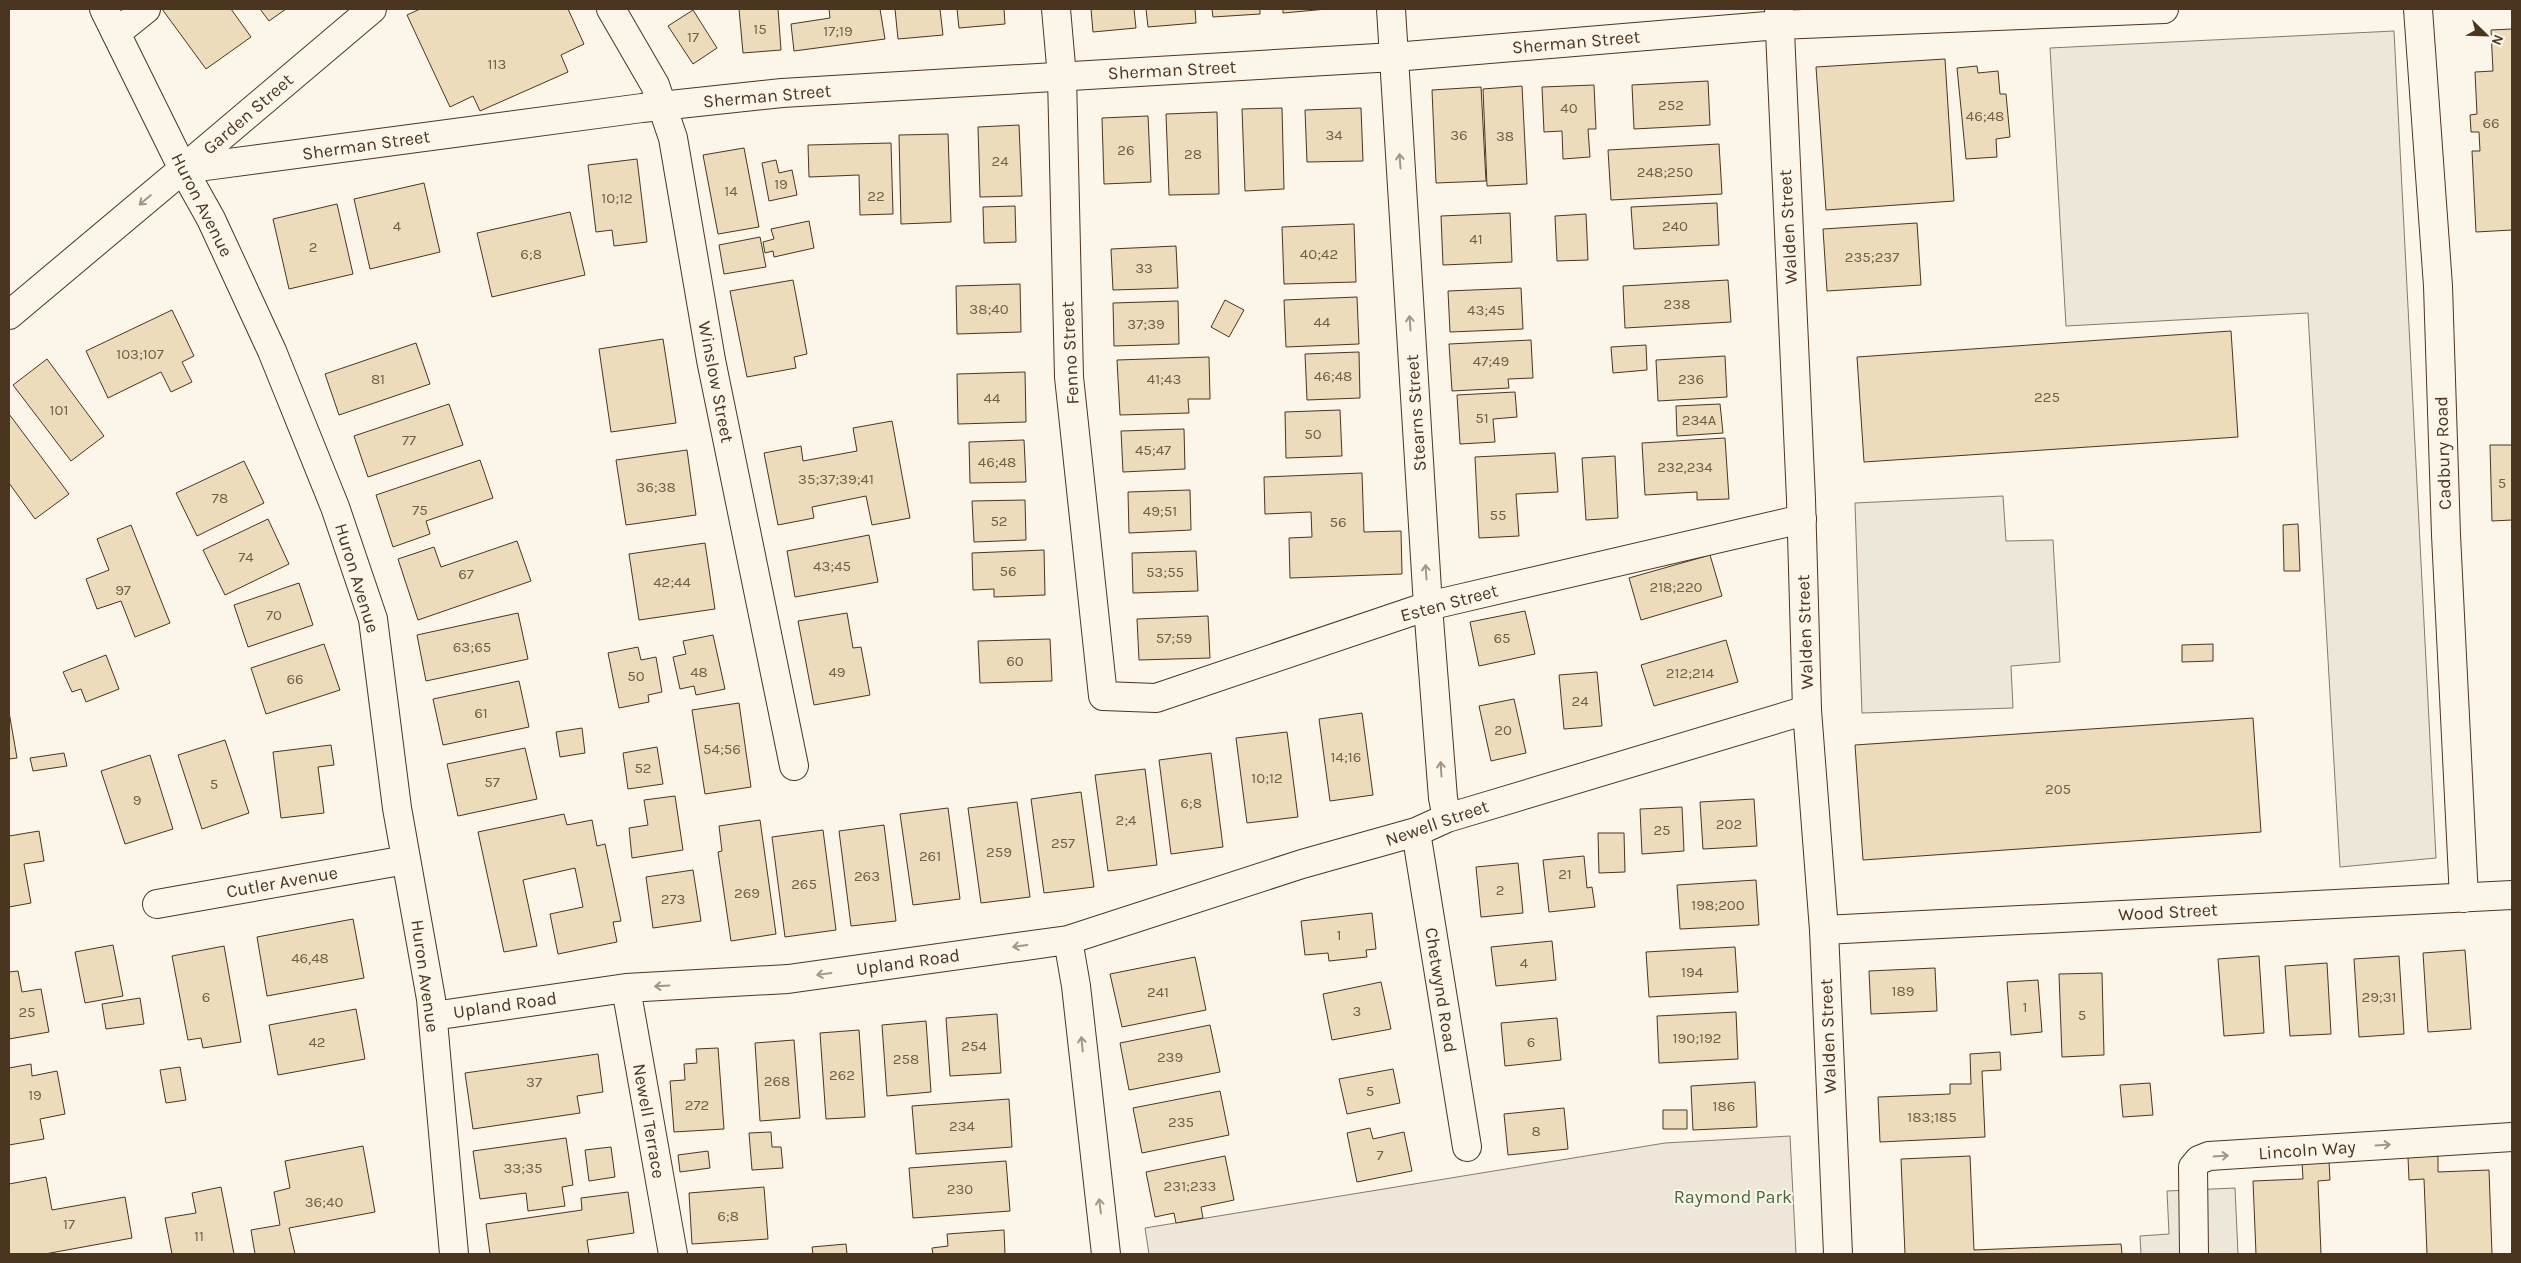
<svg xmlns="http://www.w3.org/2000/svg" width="2521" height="1263" viewBox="0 0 2521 1263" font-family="Karla,sans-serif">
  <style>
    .green { fill: #ede6d9; stroke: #887966 }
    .parking { fill: #ede7d9; stroke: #887966 }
    .building { fill: #ecdcbc; stroke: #4a3520 }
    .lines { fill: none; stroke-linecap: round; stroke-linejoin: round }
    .street-casing { stroke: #4a3520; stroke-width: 30 }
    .secondary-casing { stroke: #4a3520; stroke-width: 30 }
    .street { stroke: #fbf6e9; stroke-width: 28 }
    .secondary { stroke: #fbf6e9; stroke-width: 28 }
    .oneway { stroke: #a29684 }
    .labels { text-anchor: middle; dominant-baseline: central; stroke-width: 4; stroke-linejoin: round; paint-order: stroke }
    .number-label { font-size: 15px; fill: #725f47 }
    .street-label { font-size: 18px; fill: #4a3520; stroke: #fbf6e9 }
    .park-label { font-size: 18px; fill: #436837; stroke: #fbf6e9 }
  </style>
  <rect width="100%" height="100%" fill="#fbf6e9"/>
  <!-- green -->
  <path class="green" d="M1790,1136L1796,1254H1149L1145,1228L1665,1143Z"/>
  <!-- parking -->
  <path class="parking" d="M2394,31L2436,858L2340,867L2308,313L2066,326L2050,48Z
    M2003,496L2006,541L2053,540L2060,662L2011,666L2013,708L1862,713L1855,503Z
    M2235,1188L2238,1254H2141L2140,1236L2169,1234L2167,1191Z"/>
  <!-- building -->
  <path class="building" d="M162,9H231L251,37L206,69Z
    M260,9H286L269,21Z
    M420,9H568L584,44L561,55L568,72L480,111L473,96L450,107L407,15Z
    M739,9H778L781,50L743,53Z
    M829,9H880L885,39L794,51L791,24L830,18Z
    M895,9H940L943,35L898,39Z
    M957,9H1004L1005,24L959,28Z
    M1091,9H1134L1136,28L1093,32Z
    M1146,9H1195L1196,23L1148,27Z
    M1212,9H1260V14L1213,17Z
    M1283,9H1327L1283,13Z
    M693,10L717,48L693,64L668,26Z
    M2512,29V230L2476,232L2472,151H2480L2479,132H2471L2470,115L2477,114L2475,72L2493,71L2491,30Z
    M1945,59L1954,201L1826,210L1816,67Z
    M1977,66L1978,73L1998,71L2000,94H2006L2010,137L1996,139L1997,157L1966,159L1957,68Z
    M1708,81L1710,125L1634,129L1632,85Z
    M1594,85L1596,129H1588L1590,157L1563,159L1562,131L1544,132L1542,87Z
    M1522,86L1527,184L1487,186L1483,89Z
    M1481,87L1486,181L1436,183L1432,90Z
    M1282,108L1284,189L1245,191L1242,109Z
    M1361,108L1363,161L1307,162L1305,110Z
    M1217,112L1219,194L1169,195L1166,114Z
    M1148,116L1151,182L1104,184L1102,118Z
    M1019,125L1022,196L980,197L978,127Z
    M948,134L951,222L901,224L899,135Z
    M891,143L893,214L860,215L859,175L809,177L808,145Z
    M1719,144L1722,194L1611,200L1608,150Z
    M744,148L759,227L718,234L703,155Z
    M637,159L647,242L614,246L612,230L596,232L588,165Z
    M776,160L779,173L792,170L797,195L769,201L762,163Z
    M424,183L440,252L370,269L354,199Z
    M1717,203L1719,245L1634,249L1631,207Z
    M337,204L353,274L289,289L273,219Z
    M1015,206L1016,242L984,243L983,207Z
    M570,212L585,275L492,297L477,233Z
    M1510,213L1512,262L1443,265L1441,216Z
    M1586,214L1588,260L1557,261L1555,216Z
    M809,221L814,248L774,257L773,251L765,253L763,242L774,239L771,229Z
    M1917,223L1921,285L1827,291L1823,229Z
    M1354,224L1356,282L1284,284L1282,227Z
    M760,237L766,267L724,274L719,245Z
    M1176,246L1178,288L1113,290L1111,249Z
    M793,280L807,354L794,357L796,368L747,377L730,291Z
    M1728,280L1731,322L1625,328L1623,286Z
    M1020,284L1021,332L957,334L956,286Z
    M1521,288L1523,329L1450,332L1448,291Z
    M1357,297L1359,344L1286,347L1284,300Z
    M1225,300L1244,310L1229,337L1211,327Z
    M1178,301L1179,344L1114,346L1113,303Z
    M172,310L194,356L182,362L192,382L171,392L161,372L108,398L86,351Z
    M2231,331L2238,437L1864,462L1857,357Z
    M663,339L676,423L611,432L599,349Z
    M1531,340L1533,378L1508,379L1509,388L1452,391L1449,344Z
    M416,343L430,384L339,415L325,374Z
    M1646,345L1647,370L1613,373L1611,347Z
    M1359,352L1360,398L1307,400L1305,354Z
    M1725,356L1727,397L1658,401L1656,360Z
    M1209,357L1210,399H1188L1189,413L1120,415L1117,360Z
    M47,359L104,436L71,461L13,385Z
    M1025,372L1026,422L958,424L957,374Z
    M1515,392L1517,417L1493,419L1495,442L1460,444L1457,395Z
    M449,404L463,445L368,477L354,436Z
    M1720,404L1723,433L1677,436L1676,406Z
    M1340,410L1342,456L1286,458L1285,412Z
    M9,414L69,494L35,519L9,483Z
    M892,421L910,518L872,525L866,496L812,507L814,518L778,525L764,453L801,446L803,461L857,451L853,428Z
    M1184,429L1185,469L1123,472L1121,431Z
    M1725,438L1729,499L1697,500V492L1645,495L1642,443Z
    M1024,440L1026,482L970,483L969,442Z
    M2490,445H2512V520L2492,521Z
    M687,450L696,515L626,525L616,460Z
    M1555,453L1558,492L1516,494L1519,536L1479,538L1475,457Z
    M1615,456L1618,518L1586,520L1582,458Z
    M480,460L493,498L426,521L430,534L393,547L376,495Z
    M244,461L264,503L197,536L176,493Z
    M1362,473L1364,532L1401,531L1402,574L1290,578L1289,538L1312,537L1311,512L1265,514L1264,477Z
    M1190,490L1191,530L1129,533L1128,492Z
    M1025,500L1026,540L974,542L972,501Z
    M268,519L289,564L225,595L203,550Z
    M2298,524L2300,571H2284L2283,525Z
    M131,525L170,623L135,637L121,601L97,609L86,579L109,570L97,539Z
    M869,535L878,582L795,597L787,551Z
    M517,541L531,581L418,620L398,559L434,547L441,567Z
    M705,543L715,609L639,620L629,554Z
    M1044,550L1045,595L994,597V589L973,590L972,553Z
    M1196,551L1198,591L1133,593L1132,553Z
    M1710,555L1722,596L1641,620L1629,578Z
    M299,583L313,625L248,647L234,605Z
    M1525,611L1535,654L1479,666L1470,622Z
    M518,613L528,659L426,681L417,635Z
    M847,613L853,648L861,647L870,695L814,705L798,621Z
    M1208,616L1210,658L1139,660L1137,619Z
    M713,635L725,689L696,695L694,686L680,689L673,657L686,654L683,641Z
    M1050,639L1052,681L980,683L978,641Z
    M1726,640L1738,682L1654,706L1641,665Z
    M324,644L340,690L266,714L251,668Z
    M2213,644V661L2182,662V645Z
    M638,647L641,660L656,657L662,692L648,695L649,702L619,708L608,653Z
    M106,655L119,689L86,702L81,689L72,692L63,672Z
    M1597,672L1602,726L1564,729L1559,675Z
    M519,681L529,727L443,745L433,699Z
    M1514,699L1526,753L1491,761L1479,706Z
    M739,703L751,787L705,794L692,710Z
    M9,712L17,758L9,759Z
    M1362,713L1373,795L1330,801L1319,719Z
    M2253,718L2261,832L1863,860L1855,745Z
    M582,728L585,753L560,757L556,732Z
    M1287,732L1298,817L1247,823L1236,738Z
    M225,740L249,813L202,829L178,755Z
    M331,745L334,765L318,767L324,813L281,818L273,752Z
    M657,747L663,784L628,789L623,753Z
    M525,748L537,799L458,816L447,764Z
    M64,753L67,766L33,771L30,758Z
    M1211,753L1223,847L1171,854L1159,760Z
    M150,755L173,829L125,844L101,771Z
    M1145,769L1157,865L1108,871L1095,775Z
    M1081,792L1094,887L1044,893L1031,799Z
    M675,796L683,850L632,858L629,828L648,825L644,800Z
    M1754,799L1757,846L1703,849L1700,802Z
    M1017,802L1030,897L981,903L968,808Z
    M1682,807L1684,851L1642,854L1640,809Z
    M948,808L960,899L913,905L900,814Z
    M564,814L567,825L592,820L597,846L605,844L621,921L613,922L617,942L558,954L550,914L583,907L575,868L523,880L537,946L504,952L478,832Z
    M760,820L776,934L731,941L718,852L722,851L719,826Z
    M884,825L896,921L851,926L839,831Z
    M823,830L836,930L785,937L772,837Z
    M39,831L44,861L24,864L31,903L9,907V836Z
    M1598,833H1624L1625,872L1599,873Z
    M1584,856L1587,888L1592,887L1595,907L1549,912L1543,860Z
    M1518,863L1523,913L1481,917L1476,867Z
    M693,870L701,921L653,928L646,877Z
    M1756,880L1759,925L1680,929L1677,885Z
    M1372,913L1376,949L1366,950L1367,957L1329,961L1328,953L1305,955L1301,921Z
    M353,919L364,978L267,996L257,937Z
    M1552,941L1556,980L1496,986L1491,947Z
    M113,945L123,996L85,1003L75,952Z
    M224,946L241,1042L203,1048L201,1038L188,1040L172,956Z
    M1735,947L1738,992L1649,997L1646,952Z
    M2465,950L2471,1029L2428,1032L2423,953Z
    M2259,956L2264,1033L2224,1036L2218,959Z
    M2399,956L2404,1034L2359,1037L2354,959Z
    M1195,957L1206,1010L1122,1027L1110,974Z
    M2327,963L2331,1034L2290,1036L2285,966Z
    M1935,968L1937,1011L1871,1014L1869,971Z
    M18,971L22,992L41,989L49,1032L9,1039V972Z
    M2102,973L2104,1055L2062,1057L2059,974Z
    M2038,980L2042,1032L2011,1035L2007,982Z
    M1381,982L1391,1029L1332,1040L1323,994Z
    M140,998L144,1024L106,1029L102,1004Z
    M356,1009L365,1059L278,1075L269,1025Z
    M1736,1012L1738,1059L1659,1063L1657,1016Z
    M997,1014L1001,1073L950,1076L946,1018Z
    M1557,1018L1561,1060L1505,1066L1501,1023Z
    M926,1021L931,1092L887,1096L882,1025Z
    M1210,1025L1220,1072L1129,1090L1120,1043Z
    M859,1030L865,1117L826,1119L820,1033Z
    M794,1040L800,1118L760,1121L755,1043Z
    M718,1048L724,1129L674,1132L670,1081L685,1080L684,1064L697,1063L696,1049Z
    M2000,1052L2001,1070L1982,1071L1985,1137L1880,1142L1878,1097L1950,1094V1084H1971L1970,1054Z
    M598,1054L603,1092L577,1096L580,1113L473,1129L465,1073Z
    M31,1064L32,1076L57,1071L65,1114L40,1119L44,1139L9,1145V1068Z
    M180,1067L186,1100L166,1103L160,1070Z
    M1393,1069L1400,1103L1347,1114L1339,1079Z
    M1755,1082L1757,1127L1693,1130L1691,1086Z
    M2150,1083L2153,1115L2123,1117L2120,1085Z
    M1220,1091L1229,1135L1142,1153L1133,1108Z
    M1009,1099L1012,1147L916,1154L912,1106Z
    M1564,1108L1568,1149L1508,1155L1504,1114Z
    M1663,1110H1687V1129H1663Z
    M1370,1128L1373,1139L1404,1132L1412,1171L1357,1182L1347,1133Z
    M771,1132L772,1147H781L783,1168L752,1170L749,1133Z
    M566,1138L573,1185L562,1187L565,1206L528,1211L526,1193L480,1199L473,1151Z
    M363,1146L375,1212L289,1228L295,1254H255L251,1230L280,1225L274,1192L290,1188L285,1161Z
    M611,1147L615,1177L589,1181L585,1150Z
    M708,1151L710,1168L680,1172L678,1155Z
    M1225,1156L1234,1200L1201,1207L1203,1218L1176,1223L1174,1213L1155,1217L1146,1172Z
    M1970,1156L1974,1250L2121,1244L2122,1254H1905L1901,1159Z
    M2438,1156V1172L2489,1170L2492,1254H2427L2424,1179L2409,1180L2408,1157Z
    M1006,1161L1010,1211L913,1218L909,1168Z
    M2329,1161L2330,1180L2318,1181L2321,1254H2256L2253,1181L2303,1179L2302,1162Z
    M46,1177L52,1210L125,1197L132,1238L45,1254H9V1184Z
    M221,1187L234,1254H172L165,1218L196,1213L192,1193Z
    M764,1187L768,1239L692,1244L689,1193Z
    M628,1192L634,1233L587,1240L589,1254H490L486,1224L582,1210L581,1198Z
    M1004,1230L1005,1254H933L932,1248L948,1246L947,1234Z
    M846,1244L847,1254H813L812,1247Z"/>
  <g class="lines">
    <!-- street casing -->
    <g class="street-casing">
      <path id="street" d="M372,9L183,169L211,219L272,351L335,507L373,619L397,808L431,999L454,1254
        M611,9L655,85L673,138L711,360L794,766
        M1056,9L1062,77L1069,377L1103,696L1156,698L1428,606L1802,519
        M1391,9L1428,606L1443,798L1447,818
        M2418,9L2438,286L2446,535L2464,898
        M116,33L146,9
        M1416,832L1467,1147
        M157,904L406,860
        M1824,930L2512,895
        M1068,940L1076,986L1106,1254
        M626,988L673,1254
        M433,1016L626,988L788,979L1068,940L1302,864L1416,832L1447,818L1807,710
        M2194,1254L2193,1167L2199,1160L2209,1156L2512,1137"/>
    </g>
    <!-- secondary casing -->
    <g class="secondary-casing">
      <path id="secondary" d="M104,9L183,169
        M1779,9L1801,499L1807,710L1824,930L1838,1254
        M183,169L642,108L782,93L1394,57L1779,25L2164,9
        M9,315L183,169"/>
    </g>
    <!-- street -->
    <use href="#street" class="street"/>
    <!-- secondary -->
    <use href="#secondary" class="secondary"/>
  </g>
  <!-- one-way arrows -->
  <defs><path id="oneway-shaft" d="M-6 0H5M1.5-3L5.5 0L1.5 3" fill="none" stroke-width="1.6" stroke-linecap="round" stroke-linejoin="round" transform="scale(1.25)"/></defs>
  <g class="oneway">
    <use href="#oneway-shaft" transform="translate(1400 161) rotate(-94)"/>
    <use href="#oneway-shaft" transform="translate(145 200) rotate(140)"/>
    <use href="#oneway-shaft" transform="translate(1410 323) rotate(-94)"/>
    <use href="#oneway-shaft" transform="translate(1426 572) rotate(-94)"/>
    <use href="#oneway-shaft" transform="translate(1441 769) rotate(-94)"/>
    <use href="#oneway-shaft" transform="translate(1020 946) rotate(172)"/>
    <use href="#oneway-shaft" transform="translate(824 974) rotate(172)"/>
    <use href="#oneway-shaft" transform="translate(662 986) rotate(177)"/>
    <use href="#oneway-shaft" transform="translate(1082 1044) rotate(-96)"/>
    <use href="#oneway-shaft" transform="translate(2383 1145) rotate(-4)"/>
    <use href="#oneway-shaft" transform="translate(2221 1156) rotate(-4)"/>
    <use href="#oneway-shaft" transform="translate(1100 1206) rotate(-97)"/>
  </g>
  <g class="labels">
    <!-- number labels -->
    <g class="number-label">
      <text x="760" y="29">15</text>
      <text x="838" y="31">17;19</text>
      <text x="693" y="37">17</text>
      <text x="497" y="64">113</text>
      <text x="1671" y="105">252</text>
      <text x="1569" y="108">40</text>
      <text x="1985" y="116">46;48</text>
      <text x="2491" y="123">66</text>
      <text x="1334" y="135">34</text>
      <text x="1459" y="135">36</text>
      <text x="1505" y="136">38</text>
      <text x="1126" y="150">26</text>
      <text x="1193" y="154">28</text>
      <text x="1000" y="161">24</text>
      <text x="1665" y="172">248;250</text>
      <text x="781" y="184">19</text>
      <text x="731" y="191">14</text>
      <text x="876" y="196">22</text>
      <text x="617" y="198">10;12</text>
      <text x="397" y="226">4</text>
      <text x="1675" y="226">240</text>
      <text x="1476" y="239">41</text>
      <text x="313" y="247">2</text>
      <text x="531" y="254">6;8</text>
      <text x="1319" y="254">40;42</text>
      <text x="1872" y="257">235;237</text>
      <text x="1144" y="268">33</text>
      <text x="1677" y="304">238</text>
      <text x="989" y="309">38;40</text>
      <text x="1486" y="310">43;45</text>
      <text x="1322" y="322">44</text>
      <text x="1146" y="324">37;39</text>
      <text x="140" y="354">103;107</text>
      <text x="1491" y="361">47;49</text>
      <text x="1333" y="376">46;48</text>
      <text x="378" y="379">81</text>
      <text x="1164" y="379">41;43</text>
      <text x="1691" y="379">236</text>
      <text x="2047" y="397">225</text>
      <text x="992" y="398">44</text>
      <text x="59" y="410">101</text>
      <text x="1482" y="418">51</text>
      <text x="1699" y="420">234A</text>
      <text x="1313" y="434">50</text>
      <text x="409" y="440">77</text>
      <text x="1153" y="450">45;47</text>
      <text x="997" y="462">46;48</text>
      <text x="1685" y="467">232,234</text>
      <text x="836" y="479">35;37;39;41</text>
      <text x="2502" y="483">5</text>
      <text x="656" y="487">36;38</text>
      <text x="220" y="498">78</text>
      <text x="420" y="510">75</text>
      <text x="1160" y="511">49;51</text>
      <text x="1498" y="515">55</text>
      <text x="999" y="521">52</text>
      <text x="1338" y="522">56</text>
      <text x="246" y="557">74</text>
      <text x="832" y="566">43;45</text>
      <text x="1008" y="571">56</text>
      <text x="1165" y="572">53;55</text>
      <text x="466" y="574">67</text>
      <text x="672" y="582">42;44</text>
      <text x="1676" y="587">218;220</text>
      <text x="123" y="590">97</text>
      <text x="274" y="615">70</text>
      <text x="1174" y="638">57;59</text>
      <text x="1502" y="638">65</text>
      <text x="472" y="647">63;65</text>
      <text x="1015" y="661">60</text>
      <text x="699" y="672">48</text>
      <text x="837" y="672">49</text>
      <text x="1690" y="673">212;214</text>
      <text x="636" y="676">50</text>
      <text x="295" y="679">66</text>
      <text x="1580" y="701">24</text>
      <text x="481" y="713">61</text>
      <text x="1503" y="730">20</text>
      <text x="722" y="749">54;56</text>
      <text x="1346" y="757">14;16</text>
      <text x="643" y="768">52</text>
      <text x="1267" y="778">10;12</text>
      <text x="492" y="782">57</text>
      <text x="214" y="784">5</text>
      <text x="2058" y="789">205</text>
      <text x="137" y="800">9</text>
      <text x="1191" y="803">6;8</text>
      <text x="1126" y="820">2;4</text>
      <text x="1729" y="824">202</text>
      <text x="1662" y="830">25</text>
      <text x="1063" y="843">257</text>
      <text x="999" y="852">259</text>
      <text x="930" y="856">261</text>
      <text x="1565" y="874">21</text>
      <text x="867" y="876">263</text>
      <text x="804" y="884">265</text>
      <text x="1500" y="890">2</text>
      <text x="747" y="893">269</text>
      <text x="673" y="899">273</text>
      <text x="1718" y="905">198;200</text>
      <text x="1339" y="935">1</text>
      <text x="310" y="958">46,48</text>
      <text x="1524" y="963">4</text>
      <text x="1692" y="972">194</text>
      <text x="1903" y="991">189</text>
      <text x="1158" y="992">241</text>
      <text x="206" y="997">6</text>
      <text x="2379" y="997">29;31</text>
      <text x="2025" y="1007">1</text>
      <text x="1357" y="1011">3</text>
      <text x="27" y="1012">25</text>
      <text x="2082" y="1015">5</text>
      <text x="1697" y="1038">190;192</text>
      <text x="317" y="1042">42</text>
      <text x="1531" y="1042">6</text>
      <text x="974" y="1046">254</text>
      <text x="1170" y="1057">239</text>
      <text x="906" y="1059">258</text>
      <text x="842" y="1075">262</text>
      <text x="777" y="1081">268</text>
      <text x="534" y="1082">37</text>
      <text x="1370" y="1091">5</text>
      <text x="35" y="1095">19</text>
      <text x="697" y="1105">272</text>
      <text x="1724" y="1106">186</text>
      <text x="1932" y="1117">183;185</text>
      <text x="1181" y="1122">235</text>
      <text x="962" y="1126">234</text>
      <text x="1536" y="1131">8</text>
      <text x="1380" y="1155">7</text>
      <text x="523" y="1168">33;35</text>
      <text x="1190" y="1186">231;233</text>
      <text x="960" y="1189">230</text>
      <text x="324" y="1202">36;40</text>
      <text x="728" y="1216">6;8</text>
      <text x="69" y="1224">17</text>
      <text x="199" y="1236">11</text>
    </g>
    <!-- street labels -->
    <g class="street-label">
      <text transform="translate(1576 42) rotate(-5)">Sherman Street</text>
      <text transform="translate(1172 70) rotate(-3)">Sherman Street</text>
      <text transform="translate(767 96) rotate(-5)">Sherman Street</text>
      <text transform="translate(248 114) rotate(-41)">Garden Street</text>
      <text transform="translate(366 145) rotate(-8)">Sherman Street</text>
      <text transform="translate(202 205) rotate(63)">Huron Avenue</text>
      <text transform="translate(1788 227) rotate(-93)">Walden Street</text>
      <text transform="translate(1070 353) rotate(-93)">Fenno Street</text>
      <text transform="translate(716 382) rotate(79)">Winslow Street</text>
      <text transform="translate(1416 413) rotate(-94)">Stearns Street</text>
      <text transform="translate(2443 453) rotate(-92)">Cadbury Road</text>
      <text transform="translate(357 578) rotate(73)">Huron Avenue</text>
      <text transform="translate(1449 603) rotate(-15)">Esten Street</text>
      <text transform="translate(1805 632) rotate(-92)">Walden Street</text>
      <text transform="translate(1437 823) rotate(-19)">Newell Street</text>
      <text transform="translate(282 882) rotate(-10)">Cutler Avenue</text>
      <text transform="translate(2168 912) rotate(-3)">Wood Street</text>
      <text transform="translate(908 962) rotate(-8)">Upland Road</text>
      <text transform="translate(425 976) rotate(82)">Huron Avenue</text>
      <text transform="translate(1441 990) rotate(81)">Chetwynd Road</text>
      <text transform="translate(505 1005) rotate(-8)">Upland Road</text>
      <text transform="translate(1828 1036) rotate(-92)">Walden Street</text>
      <text transform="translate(649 1121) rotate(80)">Newell Terrace</text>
      <text transform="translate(2307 1150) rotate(-4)">Lincoln Way</text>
    </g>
    <!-- park labels -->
    <g class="park-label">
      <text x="1733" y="1197">Raymond Park</text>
    </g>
  </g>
  <!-- border -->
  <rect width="2521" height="1263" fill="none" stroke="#4a3520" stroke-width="20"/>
  <!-- north arrow -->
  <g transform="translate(2486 35) rotate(113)" stroke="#fbf6e9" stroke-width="4" paint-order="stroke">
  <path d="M0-4L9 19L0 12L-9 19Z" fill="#4a3520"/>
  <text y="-8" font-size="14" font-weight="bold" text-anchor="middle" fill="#4a3520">N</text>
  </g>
</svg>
